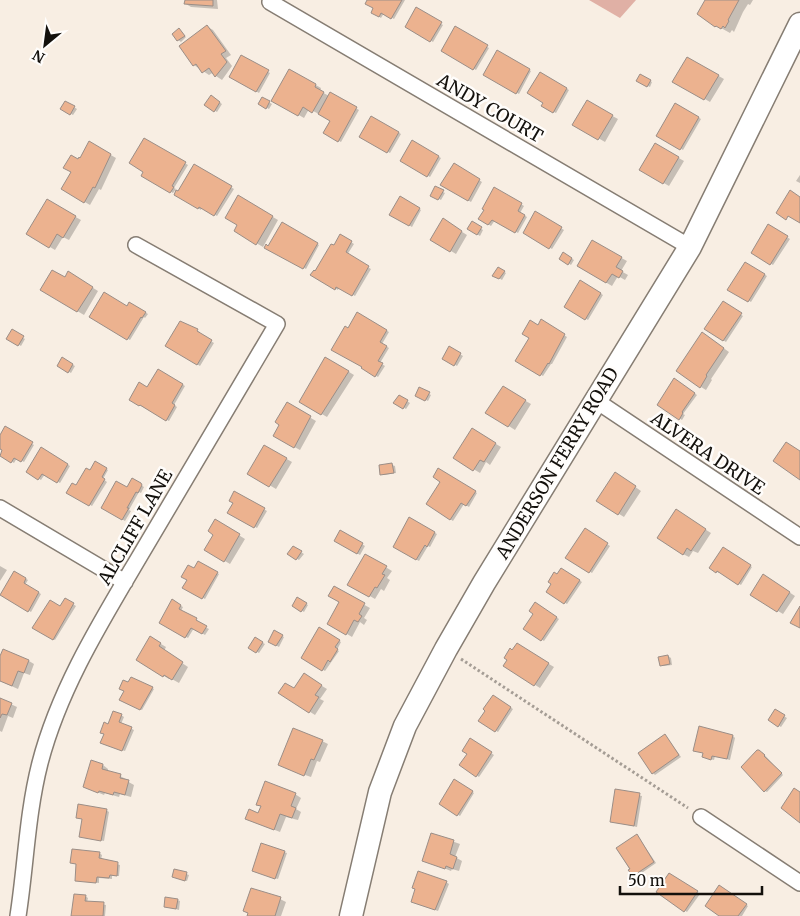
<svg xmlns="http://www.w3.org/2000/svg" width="800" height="916" viewBox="0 0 800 916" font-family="Merriweather,serif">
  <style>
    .green { fill: #e0b0a5 }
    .shadow { fill: #0003 }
    .building { fill: #ecb28f; stroke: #9b8e87 }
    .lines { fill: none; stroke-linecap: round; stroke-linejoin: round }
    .street-casing { stroke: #867d73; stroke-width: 18 }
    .secondary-casing { stroke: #867d73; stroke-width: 25 }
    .path { stroke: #a59d95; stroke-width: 3; stroke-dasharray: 2.5 2.5; stroke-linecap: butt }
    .street { stroke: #fff; stroke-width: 15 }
    .secondary { stroke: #fff; stroke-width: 22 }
    .labels { text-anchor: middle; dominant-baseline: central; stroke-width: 5; stroke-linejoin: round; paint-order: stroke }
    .street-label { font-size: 18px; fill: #13100c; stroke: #fffdfb }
  </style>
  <rect width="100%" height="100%" fill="#f8eee3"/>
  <!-- green -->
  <path class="green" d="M589,0H636L620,18Z"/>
  <!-- shadow -->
  <path class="shadow" d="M186,0H217L218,9L191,7L186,4Z
    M369,0H405L394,19L384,13L381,18L372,12L375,8Z
    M707,0H753L750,5L748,4L743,12L734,32L732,30L730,33L721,28Z
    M417,9L443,25L433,42L407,26Z
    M208,27L213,30L231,55L226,58L232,66L222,80L216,76L214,72L209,75L194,65L181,46Z
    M456,28L489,48L476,70L442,50Z
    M179,30L186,37L181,42L178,40Z
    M498,52L531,71L519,94L485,75Z
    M242,57L270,73L259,93L231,76Z
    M687,58L724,79L710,102L674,81Z
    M290,70L321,88L320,91L329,96L330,94L359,110L341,142L324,133L331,120L309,109L304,118L273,100Z
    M540,73L569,90L556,113L542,106L544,102Z
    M641,76L652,82L650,87L638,81Z
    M211,97L222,104L217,112L206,105Z
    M263,99L272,104L269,109L260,104Z
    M66,102L77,109L73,115L62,109Z
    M587,102L618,119L605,142L574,124Z
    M676,104L701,119L683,150L658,135Z
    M372,117L401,134L390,153L361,137Z
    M144,140L188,165L174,188L176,189L173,193L142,176L145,171Z
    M412,142L441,158L430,177L402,160Z
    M90,143L116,158L101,190L99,189L90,205L62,189Z
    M656,145L684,161L669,186L641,170Z
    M194,165L234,189L217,216L202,207L201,210L175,194L178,193Z
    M454,165L482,182L471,202L442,185Z
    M800,175V183L796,181Z
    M436,188L445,193L441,200L432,195Z
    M495,189L524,206L520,213L527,217L518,233L495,220L491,226L480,219Z
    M239,197L278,220L263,247L235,231L239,225Z
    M401,198L421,210L412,227L391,214Z
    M47,201L81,220L69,240L63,237L55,250L28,234Z
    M536,213L564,230L552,249L524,233Z
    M443,220L467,235L456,254L431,239Z
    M473,223L483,230L480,236L469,229Z
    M282,224L319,245L306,269L269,247Z
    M769,226L790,239L773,265L752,252Z
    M341,236L354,244L347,255L371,269L355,296L339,287L338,290L312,275L334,247Z
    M592,242L627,261L621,271L628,275L625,280L618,276L612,286L578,266Z
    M564,254L574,260L571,265L561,258Z
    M745,263L767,276L751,302L729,289Z
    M498,268L506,273L502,280L494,275Z
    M69,273L98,291L84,315L42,290L65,279Z
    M580,281L603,295L588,320L565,306Z
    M130,303L148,314L145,318L144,317L130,340L90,317L127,307Z
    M723,303L743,316L726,342L706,329Z
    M358,314L389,332L382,344L389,348L380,363L385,366L378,377L363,368L364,366L349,329Z
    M541,321L567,337L552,364H551L543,376L517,361Z
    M180,323L200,332L199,334L214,343L200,366L167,345Z
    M12,331L25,339L21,346L8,338Z
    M708,337L729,352L711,379L712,380L706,390L701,387Z
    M449,348L463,356L457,366L444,358Z
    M326,358L354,375L327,417L301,402Z
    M62,359L75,366L71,373L59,366Z
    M158,370L185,386L174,405L177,407L169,421L130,400L147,389Z
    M674,380L697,395L683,414L685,415L682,420L659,405Z
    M503,388L531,404L515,430L487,412Z
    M420,389L431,395L428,401L416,395Z
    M399,396L410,403L406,409L395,402Z
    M287,404L316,421L300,450L274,436L281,424Z
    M6,428L34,445L24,462L17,458L14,463L1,455L4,450L0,448V438Z
    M473,430L501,447L490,465L486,462L480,473L455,458Z
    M264,446L292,462L276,489L249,473Z
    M41,449L70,466L60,483L45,474L41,480L28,472Z
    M96,463L108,470L103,479L107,482L92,506L68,492L77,486L90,472Z
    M392,465L395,466L396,473L384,475L382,474Z
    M439,469L477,493L469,507L464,504L453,521L427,504L442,481Z
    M621,477L641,491L624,517L598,501Z
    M132,480L144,487L141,493L139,492L129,510L131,511L125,521L103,508L127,488Z
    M235,493L267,511L257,528L229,512L234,502Z
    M676,511L711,533L698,553L693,551L689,557L683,554Z
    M410,519L437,534L430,547L428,546L419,561L394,547Z
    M216,521L245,539L230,564L206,550L215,534Z
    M585,530L610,546L592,573L567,557Z
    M340,531L365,546L360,555L335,540Z
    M293,547L304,554L299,560L289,554Z
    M723,549L752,567L741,585L720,572L719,573L711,568Z
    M366,555L392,571L387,578L390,580L384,591L381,589L375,599L349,584Z
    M199,563L219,574L205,599L184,587Z
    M0,566L7,570L0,581Z
    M561,569L582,582L567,604L548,592Z
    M15,572L28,580L25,585L41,594L31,612L2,595Z
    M769,579L795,596L783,614L778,611Z
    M334,588L370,608L364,618L367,620L364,625L360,622L352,637L329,623L340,602Z
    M297,599L308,605L304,612L293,605Z
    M66,600L76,606L55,640L34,628L61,608Z
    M172,601L183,607L181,611L198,621L197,623L209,629L205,635L194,628L188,638L160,622Z
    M535,604L559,619L544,641L525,629L535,613Z
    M319,629L341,642L337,650L339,651L325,671L302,658Z
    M275,632L284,637L279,647L270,642Z
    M151,638L166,647L164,651L188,667L179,683L170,678L169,679L138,660Z
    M255,639L265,644L259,653L250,648Z
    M517,645L554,667L540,688L505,666Z
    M668,656L671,658L672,665L664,666L661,665Z
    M0,659L29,661L34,664L30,675L24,673L18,689L0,681Z
    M304,675L327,689L320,699L324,701L315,715L280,693L295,690Z
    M132,678L154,689L142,710L121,700Z
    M493,696L513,709L498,732L480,721Z
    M0,699L17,707L13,718L8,716L2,732L0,731Z
    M775,711L787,718L781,727L769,720Z
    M121,715L124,717L121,724L134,730L125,751L104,744L109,725Z
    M665,735L681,757L655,775L653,773Z
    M733,736L735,738L730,760L715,756L714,760L706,758L705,753Z
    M471,740L494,755L479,777L461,765L469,753Z
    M322,741L328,744L320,762L317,761L311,777L285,768Z
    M762,752L783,775L767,792L765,791Z
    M103,765L108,769V772L120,776L126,779L125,780L134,785L131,797L120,794L119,797L105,793L104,795L85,787Z
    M454,781L474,793L460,816L441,804Z
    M616,790L642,796L637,827L614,822Z
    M295,794L301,798L296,809L301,812L298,820L286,817L280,832L252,821L259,815L262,807L257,804Z
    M106,810L109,812L104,841L83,837Z
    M432,834L460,844L455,857L462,861L459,871L452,869L451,871L424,860Z
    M637,835L656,863L636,877L633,875L617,849Z
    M284,852L287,853L278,879L256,872Z
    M99,853L102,855L101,860L120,865L119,876H112V879L99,878V883L76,880L77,864L72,862Z
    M175,870L189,875L187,881L176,878Z
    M669,874L700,894L687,912L657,891Z
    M446,882L449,884L438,911L415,903Z
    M719,887L748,906L742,916H720Z
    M85,896L88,898L87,902L106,905L105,916H73Z
    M280,899L286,902L281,916H248Z
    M177,900L180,901L179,910L165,906Z"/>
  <!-- building -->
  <path class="building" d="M185,0H213V6L184,4Z
    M367,0H402L391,19L381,13L379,17L371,13L373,8L365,4Z
    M705,0H739L728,20L729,21L725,28L723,26L721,29L716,26L715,27L697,14Z
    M416,7L442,22L430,42L405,27Z
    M207,25L226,51L221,54L227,62L215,77L209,68L202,73L196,64L193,66L179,46Z
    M455,26L488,45L473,70L441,51Z
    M179,28L185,36L177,41L172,34Z
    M497,50L530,69L516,94L483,75Z
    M241,55L269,70L256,92L229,77Z
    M687,57L719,75L704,100L672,82Z
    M289,69L316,84L315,87L324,92L312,113L303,107L298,116L271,101Z
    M540,72L567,88L553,113L541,106L543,103L527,93Z
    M640,74L651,80L647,87L636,81Z
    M330,92L357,107L338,142L323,133L330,121L318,114Z
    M211,95L220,102L214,112L204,105Z
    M262,97L270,101L266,109L258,104Z
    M587,100L613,115L598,140L572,125Z
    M65,101L75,106L70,115L60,109Z
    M675,103L699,117L680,150L656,136Z
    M371,116L399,132L387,153L359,137Z
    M144,138L186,162L172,186L174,187L170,193L141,176L143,172L129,163Z
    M412,140L439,156L427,177L400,161Z
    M89,141L111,154L95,188L93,187L84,203L61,189L71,172L63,168L71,155L78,159L79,157L80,158Z
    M655,143L679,157L663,184L639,170Z
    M454,163L480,179L468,201L440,185Z
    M194,164L232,186L214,216L199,207L198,209L174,195L176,190L178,191Z
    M435,186L444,190L438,200L430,196Z
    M494,187L522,203L518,211L525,215L515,233L492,220L488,225L478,219L484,210L482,209Z
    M790,190L800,197V223L788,216L786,220L776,213Z
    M238,195L273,216L256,245L234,231L237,225L225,218Z
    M400,196L420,208L409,226L389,215Z
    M47,199L76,216L63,238L57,234L49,248L26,234Z
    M535,211L562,227L549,249L523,233Z
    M443,218L462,231L450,252L430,240Z
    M472,221L482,227L477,235L467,229Z
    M282,222L318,243L303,269L264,248L266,244L268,246Z
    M768,224L788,236L770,265L751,253Z
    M340,234L352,241L346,252L369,266L352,296L336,287L335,290L310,275L314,270L315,271L331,244L334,245Z
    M592,240L622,257L616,267L623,271L619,278L612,274L606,283L577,266Z
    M563,252L572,258L568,265L559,259Z
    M745,262L765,274L748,302L727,290Z
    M498,267L505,271L499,279L492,276Z
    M52,270L65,277L68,271L93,287L77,312L40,290Z
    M580,280L601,293L585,320L564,307Z
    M104,292L127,306L129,302L146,312L142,318L141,317L127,340L89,317Z
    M723,301L742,313L723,341L704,329Z
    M357,312L387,330L380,342L387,346L378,361L383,363L375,377L361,368L362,367L331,350L345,326L348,328Z
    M541,319L565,334L549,364L548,363L540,376L515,361L529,338L522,334L530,320L538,325Z
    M180,321L198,329L197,331L212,340L197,365L165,346Z
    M12,329L24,336L18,346L6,339Z
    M702,332L724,348L706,375L707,376L700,388L676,371Z
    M449,346L461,353L454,366L442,359Z
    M62,357L73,364L68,373L57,366Z
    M325,357L349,371L321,415L299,402Z
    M158,369L183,384L172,403L175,405L166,421L140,405L139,406L129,400L139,382L147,387Z
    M674,378L695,393L682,412L683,413L679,420L657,405Z
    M503,386L526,400L508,427L485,413Z
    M419,387L430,392L425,401L415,396Z
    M399,395L408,400L403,409L393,403Z
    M287,402L311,416L294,448L273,436L279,425L275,422Z
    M5,426L33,442L21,462L14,458L11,463L0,456L2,450L0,449V435Z
    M472,428L496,443L484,462L480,460L473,471L453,458Z
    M786,442L800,451V480L773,461Z
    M264,445L287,458L269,487L247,474Z
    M41,447L68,464L57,483L42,474L38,480L26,472Z
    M95,461L107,468L102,477L105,479L89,506L66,493L72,483L76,485L86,468L90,470Z
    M392,463L394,473L380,475L379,465Z
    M438,468L476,491L466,506L461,503L450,520L426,504L440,482L433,477Z
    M615,472L636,486L618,515L596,501Z
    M132,478L141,483L142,485L138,493L136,492L127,508H129L122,520L101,508L116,481L127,487Z
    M234,491L265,508L254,528L227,513L233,503L229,501Z
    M676,509L706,529L691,551L687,548L683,555L657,538Z
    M409,517L435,532L427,547L425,545L416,560L393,547Z
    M215,519L240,534L224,562L204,550L213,535L208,531Z
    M585,528L608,543L589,573L565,558Z
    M340,530L363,543L357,554L334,541Z
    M293,546L302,551L296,560L287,554Z
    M723,547L751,565L738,585L717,571L716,573L709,568Z
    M365,554L387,566L382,574L385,575L377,588L375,587L369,597L347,585Z
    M198,561L218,572L202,599L182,588L187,580L181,577L188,565L194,568Z
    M561,568L580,580L564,604L546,592L551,584L548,582L554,572L557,574Z
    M14,571L26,578L24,583L39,592L28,612L0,595Z
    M763,574L790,592L777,612L750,595Z
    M334,586L365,603L359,614L362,616L358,622L354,620L346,635L327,624L339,602L328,596Z
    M297,597L307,603L301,612L292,606Z
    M65,598L74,603L53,640L32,628L50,600L60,606Z
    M172,599L181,605L179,609L197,618L196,620L207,626L202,634L191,628L185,638L159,623Z
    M535,602L557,617L541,641L523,629L533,614L529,611Z
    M800,606V628L790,623Z
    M319,627L340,640L335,647L338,649L330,662L328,660L322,671L301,658Z
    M274,630L283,635L276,646L268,642Z
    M150,636L161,643L159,646L183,662L172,680L164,675L163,677L136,660Z
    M255,637L263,642L256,653L248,648Z
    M517,643L549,663L534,686L503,666L507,660L504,658L510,648L512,650Z
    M3,649L29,660L24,673L18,671L12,686L0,681V656Z
    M668,655L670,664L660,666L658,657Z
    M304,673L322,685L315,695L319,697L309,713L278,693L285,683L294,688Z
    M131,677L153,687L140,710L119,700L124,691L119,689L123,680L128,682Z
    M493,695L511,707L495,732L478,721L485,711L483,709Z
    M0,698L12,703L7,715L2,714L0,718Z
    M775,709L785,715L778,727L768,720Z
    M113,711L122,714L119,722L132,727L122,751L100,743L104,734L100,733L104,722L108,724Z
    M699,726L733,735L727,759L712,756L711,760L702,757L703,753L693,751Z
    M293,728L323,740L314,760L311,759L304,776L278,765Z
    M665,734L679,755L652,774L638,753Z
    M470,738L492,752L476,777L459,765L467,754L462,751Z
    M757,750H759L765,755L764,756L782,773L764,792L741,767Z
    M91,760L103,764L102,769L121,774L120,778L129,780L125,795L114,792L113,795L99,791L98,793L83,787Z
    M454,779L473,791L457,816L439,804Z
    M265,781L296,793L291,806L296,808L292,818L280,814L274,830L245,819L249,809L258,813L261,806L256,805Z
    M794,788L800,792V823L781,808Z
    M615,789L640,793L634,826L610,822Z
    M78,804L107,809L101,841L79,837L82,819L76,818Z
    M431,833L454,840L450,854L457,857L453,869L446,866L445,869L422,861Z
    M637,834L654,862L633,876L628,870L630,869L616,848Z
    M261,843L285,851L275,879L252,871Z
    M72,849L100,852L99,858L118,862L117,876L110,875L109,878L97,877L96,883L75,881L76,864L70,863Z
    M174,869L187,872L185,881L172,877Z
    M418,871L447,881L435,910L411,902L415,889L412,888Z
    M669,873L698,891L684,912L656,892Z
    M719,885L747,904L738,916H719L705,906Z
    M251,888L281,897L275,916H247L248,913L243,911Z
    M74,894L86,895L85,901L104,902L103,916H71Z
    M165,897L178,899L176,909L164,907Z"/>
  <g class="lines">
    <!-- street casing -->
    <g class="street-casing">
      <path id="street" d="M270,2L690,247
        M595,400L800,537
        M0,508L125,582
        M701,817L800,883
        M18,916C26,864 27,814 40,763C60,686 104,617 144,549C188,474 232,399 277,324L136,245"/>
    </g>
    <!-- secondary casing -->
    <g class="secondary-casing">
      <path id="secondary" d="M351,916L380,792L405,726L446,649L484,583L690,247L800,24"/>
    </g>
    <!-- path -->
    <path class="path" d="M461,659L688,808"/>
    <!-- street -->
    <use href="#street" class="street"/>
    <!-- secondary -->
    <use href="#secondary" class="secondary"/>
  </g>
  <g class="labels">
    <!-- street labels -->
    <g class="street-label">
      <text transform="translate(490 108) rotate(30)">ANDY COURT</text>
      <text transform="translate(708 453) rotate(34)">ALVERA DRIVE</text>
      <text transform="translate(557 463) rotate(-59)">ANDERSON FERRY ROAD</text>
      <text transform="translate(135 527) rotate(-60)">ALCLIFF LANE</text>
    </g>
  </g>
  <!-- north arrow -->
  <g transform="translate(45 45) rotate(209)" stroke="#fffdfb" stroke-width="4" paint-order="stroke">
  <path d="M0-4L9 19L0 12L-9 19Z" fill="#13100c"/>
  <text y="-8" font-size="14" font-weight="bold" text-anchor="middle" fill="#13100c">N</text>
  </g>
  <!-- scale -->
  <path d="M620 886v8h142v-8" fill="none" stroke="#13100c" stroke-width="2.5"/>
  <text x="628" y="886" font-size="15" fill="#13100c" stroke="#fffdfb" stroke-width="4" paint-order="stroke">50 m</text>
</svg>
